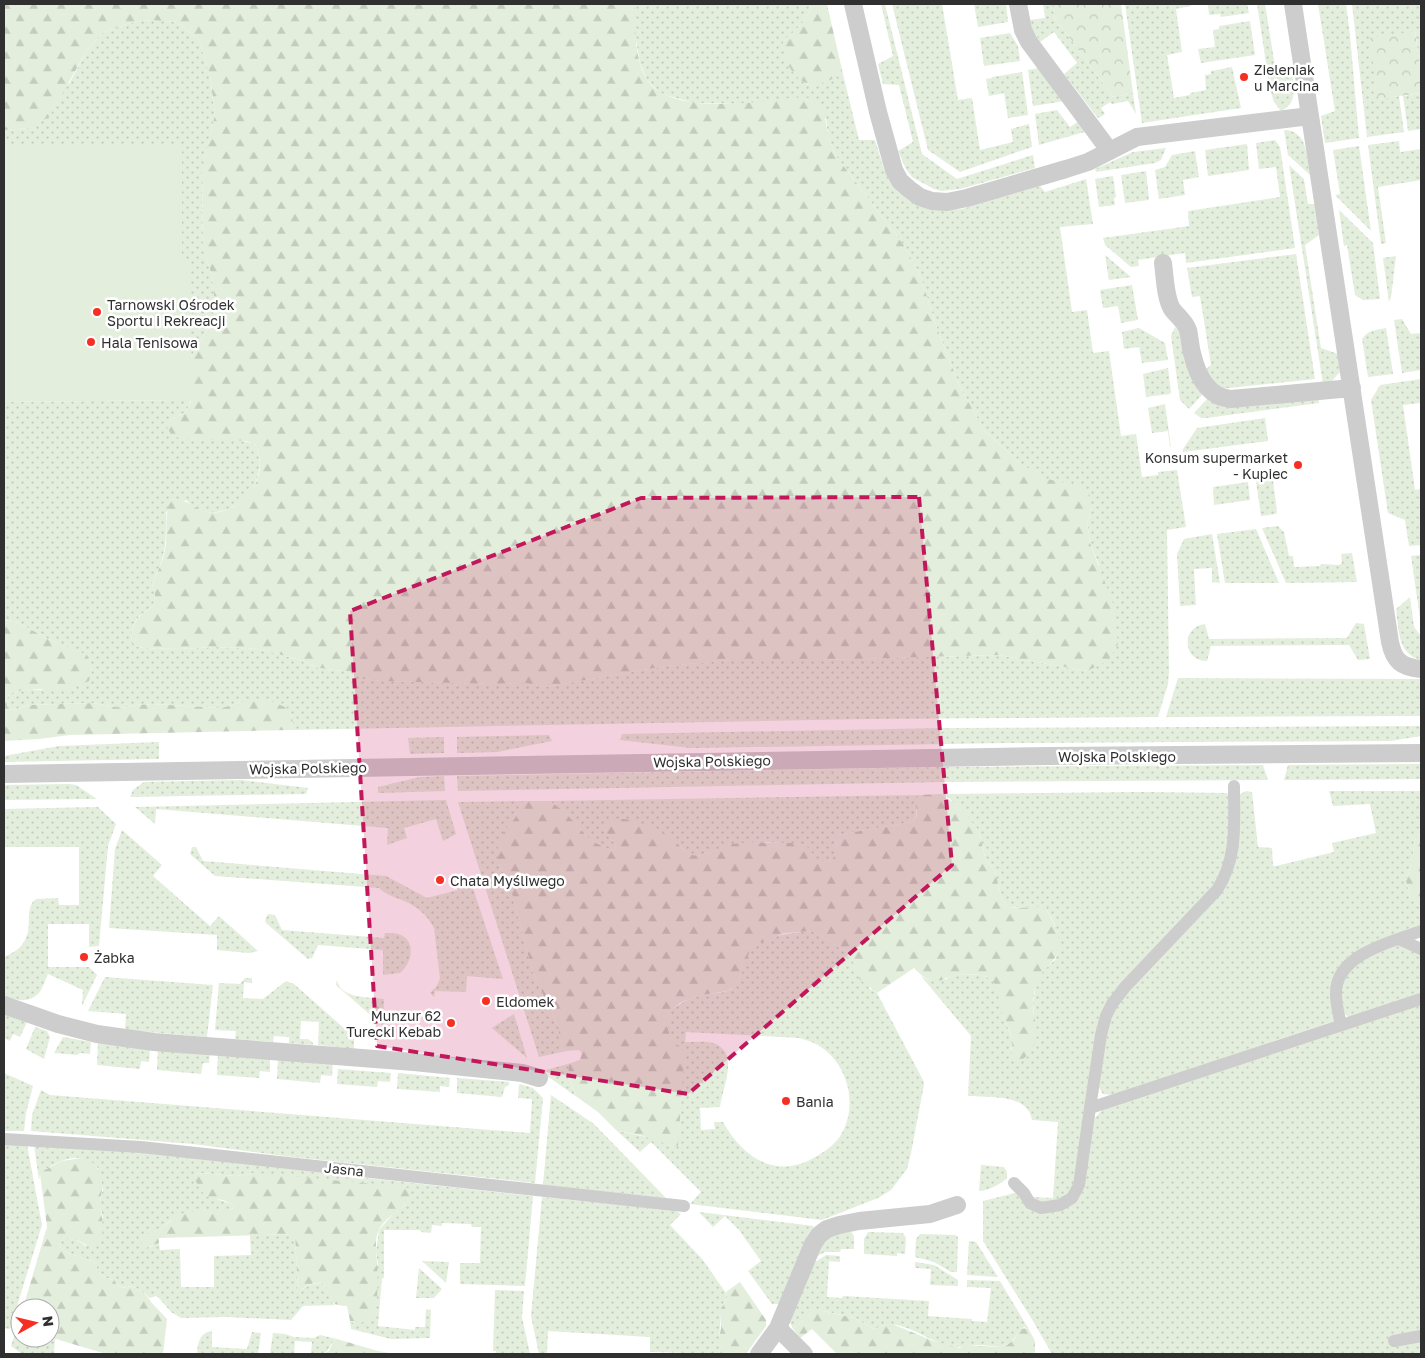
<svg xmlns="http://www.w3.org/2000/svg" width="1425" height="1358" viewBox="0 0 1425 1358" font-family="'Golos Text',sans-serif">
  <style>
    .grass { fill: url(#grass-dots); fill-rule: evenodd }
    .forest { fill: url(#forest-firs) }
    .park { fill: url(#park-crowns) }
    .garden { fill: #e4eedd }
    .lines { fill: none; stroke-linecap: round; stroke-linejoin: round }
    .pedestrian { stroke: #cdcdcd; stroke-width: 12 }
    .minor { stroke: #cdcdcd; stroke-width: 18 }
    .marked { fill: #c2185b; fill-opacity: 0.2; stroke: #c2185b; stroke-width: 4; stroke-dasharray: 10 6; stroke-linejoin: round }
    .poi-dot { fill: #f52f24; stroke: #fff; stroke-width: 2 }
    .labels { text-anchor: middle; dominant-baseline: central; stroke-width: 5; stroke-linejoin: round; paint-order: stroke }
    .poi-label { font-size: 14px; fill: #303030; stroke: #fff; text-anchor: start }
    .street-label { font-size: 14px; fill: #303030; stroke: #fff }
  </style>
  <defs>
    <pattern id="grass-dots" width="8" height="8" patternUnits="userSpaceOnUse" patternTransform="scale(1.25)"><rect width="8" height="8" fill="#e4eedd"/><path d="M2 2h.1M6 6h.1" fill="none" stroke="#c4ccbe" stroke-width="1.8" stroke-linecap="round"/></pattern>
    <pattern id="forest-firs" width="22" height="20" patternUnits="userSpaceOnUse" patternTransform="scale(1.25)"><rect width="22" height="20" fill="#e4eedd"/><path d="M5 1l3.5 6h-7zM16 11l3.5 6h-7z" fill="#c4ccbe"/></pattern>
    <pattern id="park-crowns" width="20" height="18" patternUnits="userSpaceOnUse" patternTransform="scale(1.25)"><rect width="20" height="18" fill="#e4eedd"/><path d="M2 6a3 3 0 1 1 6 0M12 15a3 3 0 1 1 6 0" fill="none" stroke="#c4ccbe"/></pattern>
  </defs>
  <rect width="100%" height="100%" fill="#fff"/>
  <!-- grass -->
  <path class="grass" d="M635,4H811C809,21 795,30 783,42L807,84H817L843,74L859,140H875L884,169L892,183L916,203L926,208L937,210L962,209L1040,186L1045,192L1086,179L1093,224L1060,227L1072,312L1087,310L1093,353L1109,351L1121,436L1136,434L1142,477L1158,475V472L1177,470L1186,527L1167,530L1169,672L1168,684L1158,717L866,719L290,730L293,722L291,714L241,702L222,708L152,704L135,705L123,708L92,703L29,705L14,710L9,709C5,703 6,700 10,693L30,689L41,690L92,671L86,655L48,639L19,623L4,620V402L178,400L182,145H4V130L29,128L70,82L86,52L102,33L130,23L150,20L177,22L199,40L210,76L215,114L202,172L203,249L212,275L215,309L208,328L191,357V400L186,412L172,419V436C199,441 230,436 255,444C262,458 261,469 255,484C254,487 252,492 250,494C241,506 219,515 205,512C197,511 191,505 186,500L166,512C166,542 167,555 152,583L155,596L153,607C135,616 131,625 132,645L143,648L180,649L216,647L260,649L300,660L319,668L351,672L364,679L380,681L489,684L525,683L545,687L666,666L731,660H819L998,655L1087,671L1099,565L1090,543L1087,523L1092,508L1065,483L1043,479L1020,463L984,430L960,387L937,328L921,278L906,248L836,156L828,136L826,118L739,104L694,103L661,94L647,80L640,63L635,35Z
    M881,4H885L922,154L957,179L1033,155L1035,168L960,189L942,191L934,189L912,177L906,169L898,151L913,142L899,85L883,84L878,64L893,56Z
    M892,4H942L958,100L972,98L980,150L1013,142L1011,129L1029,124L1032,147L960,172L928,150Z
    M974,4H1006L1008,22L978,27Z
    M1043,4H1052L1055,18L1113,97L1133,93L1136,114L1128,101L1112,104L1110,102L1101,108L1105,114L1099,118L1097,117L1064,74L1077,63L1054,32L1040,42L1032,29L1029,20L1045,18Z
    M1125,4H1191V6L1176,9L1182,52L1167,55L1174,98L1190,95V93L1206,90L1205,75L1211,74V71L1232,67L1241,108L1142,123Z
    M1208,4H1247L1249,13L1221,17L1220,14L1209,15Z
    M1257,4H1265L1276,73L1293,77C1294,92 1296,104 1281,111L1274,102L1270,89Z
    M1318,4H1346L1350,35L1359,138L1325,143L1321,116L1335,111Z
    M1352,4H1421V75L1415,31L1378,99L1399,96L1404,132L1367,137Z
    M1250,21L1255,55L1201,63L1198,49L1215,47L1213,30L1219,29V26Z
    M1010,33L1018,46L1020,61L984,66L980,38Z
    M1040,68L1065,101L1033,106L1028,70Z
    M1022,72L1028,115L1008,118L1004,93L989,96L986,79L992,78V77Z
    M1421,93V129L1408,131L1403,96Z
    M1057,110L1070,127L1079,121L1088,131L1039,145L1035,114Z
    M1284,130C1308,130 1307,158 1310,175L1288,155Z
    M1275,140L1280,147L1295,248L1186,263L1185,253L1138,260L1139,266L1131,267L1105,245L1103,238L1189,226L1188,211L1280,197L1276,167L1259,169L1256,143Z
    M1399,141L1400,152L1421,149V180L1378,187L1386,243L1381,244L1368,145Z
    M1247,144L1249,170L1208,176L1205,150Z
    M1359,146L1371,231L1335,195L1340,194L1333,150Z
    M1166,148L1161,160L1155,163L1096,172L1095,169L1133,152Z
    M1195,151L1199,177L1183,180L1185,195L1159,199L1155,170L1165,167L1172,155Z
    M1289,165L1304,179L1308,204H1315L1319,235L1305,245L1321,348L1338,354L1340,372L1330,383L1323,384Z
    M1146,171L1149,200L1125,203L1121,175Z
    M1113,176L1116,197L1114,198L1115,205L1099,207L1095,179Z
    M1339,210L1373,243L1380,299L1363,300L1355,295L1347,245L1344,246Z
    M1296,254L1315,379L1220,389L1212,382L1205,370L1211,365L1200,296L1192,297L1187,268Z
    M1105,255L1131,277L1109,280Z
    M1396,256L1391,297L1389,302L1383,258Z
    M1132,285L1138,320L1121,323L1118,306L1103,308L1100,290Z
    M1402,319L1411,334L1421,333V370L1402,373L1394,320Z
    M1175,327L1181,333L1203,394L1189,409L1180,400L1171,336Z
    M1139,328L1165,343L1168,360L1142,363L1139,347L1124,349L1122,332Z
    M1386,328L1393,374L1368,377L1362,339C1368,330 1376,330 1386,328Z
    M1168,368L1171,392L1170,394L1146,397L1143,374Z
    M1421,379V404L1420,403L1403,405L1415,490L1421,489V545L1409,546L1405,520L1388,513L1371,400L1380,385Z
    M1208,398L1319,399V403L1206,418H1201L1194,413Z
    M1165,404L1171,447H1170L1168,431L1152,433L1148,408Z
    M1265,418L1268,441L1183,452V449L1197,428Z
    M1272,472L1277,512L1276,514L1261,516L1255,474Z
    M1248,482L1250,500L1214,505L1213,487Z
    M1278,526L1284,532L1289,556H1293L1294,567L1320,566L1321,564L1339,565L1342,563L1341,554L1352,553L1357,582L1286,583L1262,528Z
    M1256,529L1279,583H1225L1217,534Z
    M1212,534L1220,583L1212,582V568L1194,569L1196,605L1180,606L1177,554L1184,539Z
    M1421,555V625L1411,556Z
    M1410,597L1414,627L1421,636V660C1397,654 1399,629 1396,609Z
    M1356,623L1364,624L1370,659L1358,660L1349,645L1211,646L1207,661C1183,662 1180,627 1205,624L1209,639L1347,638Z
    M1178,678L1421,679V716L1166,717Z
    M1421,726V736L1391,741L1007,743L691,748L620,740L622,734L945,728Z
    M549,735L552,741L497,752L457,753V737Z
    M444,737V753L410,754L408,738Z
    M159,742V759L4,762V756L59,746Z
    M1421,764V779L1284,780L1288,765Z
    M1263,765L1268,780L942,782L458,791L457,776L942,767Z
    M444,776L445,791L378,793V787L420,777Z
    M241,780L308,788L306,794L130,797L133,790L144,782Z
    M69,784L76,785L97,799L4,800V785Z
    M1246,791L1252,792L1258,847L1272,848L1273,866H1276L1334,852L1332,843L1376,833L1370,804L1333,806L1329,791H1421V832L1415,840L1412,862L1406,881L1411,899L1421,908V926L1347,960L1334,1021L1112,1095L1103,1094L1098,1086L1109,1023L1116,1007L1124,995L1217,896L1239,795Z
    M1143,792L1227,793L1229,796V846L1217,882L1116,991L1076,1180L1070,1195L1046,1204L1031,1197L1053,1198L1058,1122L1032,1120C1028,1093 988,1098 968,1096L971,1036L921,976L928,980L947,979L952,975L966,974L982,975L991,979L997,986L1003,1015L1010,1033L1013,1043L1011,1050L1034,1013L1033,1004L1036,983L1041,972L1055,960L1059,946L1054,923L1047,910L1023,907L1009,908L1002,900L995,871L985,857L979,831L949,798L941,794Z
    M921,795L917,798C914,808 920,815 912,822L837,835L836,853L833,859L826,863L818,861L807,847L798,844L765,842L730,845L703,855L695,856L687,853L677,843L604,830L616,845L615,850L612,851L590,840L563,810L549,801Z
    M446,800L456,834L443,841L436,819L404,828L407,838L387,845L388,828L156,809L155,824L135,807Z
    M526,801L521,803L515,818L504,832L499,864L511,890L533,973L559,1028L561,1049L566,1051L539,1057L458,802Z
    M98,807L116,824L108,846L99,946L89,947V924H48V967H89L97,975L82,1006L83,990L48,974C45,980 43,988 39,993C30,1003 15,1001 4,996V957C44,941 19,912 36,899L58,898L59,905H79V847H4V809Z
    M122,830L162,865L153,876L210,926L219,916L258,951L249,953L217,950V935L109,928L115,849Z
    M192,847H196L203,861L386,876L427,898L458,890L455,880L469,876L503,979L467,976L466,992L435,991L434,997L430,993L437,986L440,978L434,928C428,916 417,906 404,901C395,897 386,895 379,888L215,876L190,854Z
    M268,914L275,915L282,930L384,938L385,933C390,933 396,933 401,935C417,943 411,964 400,973L383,975V950L318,945L312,958L308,959L266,923L265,920Z
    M812,931L850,954L870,989L877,993L923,1080L924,1085L911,1153L907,1169L891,1190L878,1198L822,1220L690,1204L701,1192L651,1142L640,1152L617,1131L652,1138L670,1145L684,1048C666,1044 667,1027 669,1012C680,1003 690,998 703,995C712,993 722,994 730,990C744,981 741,966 749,953C759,935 793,933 812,931ZM686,1032L800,1038C804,1040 810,1041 814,1043C845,1058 858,1099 844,1129C839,1141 828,1150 817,1156C777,1181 743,1158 723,1122H714L715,1129L701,1130L700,1108L720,1107C722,1088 741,1052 713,1043C705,1041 694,1042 685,1042Z
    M1399,945L1421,953V994L1349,1017C1342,1014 1343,1007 1342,1000C1337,964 1372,955 1399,945Z
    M105,977L213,985L207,1037L125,1030L126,1014L88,1011Z
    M245,978H252V983L244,982L243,998L263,999L286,981L294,984L354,1037V1049L318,1045L319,1022L301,1021L300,1039H308L313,1043V1045L289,1043V1037L274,1036L273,1042L235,1039L236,1031L215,1030L219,983L240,984Z
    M337,980C341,999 368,997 384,999L383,1026L336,985Z
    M1421,1004V1354H1052L1033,1321L983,1241V1201L1015,1193H1018L1030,1207L1068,1206L1094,1119L1103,1109Z
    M4,1012L27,1022L20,1037L13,1034L10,1041L4,1038Z
    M514,1014L527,1058L492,1028Z
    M35,1027L47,1031L50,1037L44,1059L26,1049Z
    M63,1037L91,1042L90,1054L80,1053L77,1055L54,1053Z
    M98,1043L150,1048L149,1062L141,1061L140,1069L97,1065Z
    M158,1048L210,1052L209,1063H203L201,1074L157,1070Z
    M218,1053L270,1057V1072L260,1071L259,1078L217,1075Z
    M278,1058L333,1061L332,1076L321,1075L320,1083L277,1079Z
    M568,1064L569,1078L577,1097L547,1076L546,1070Z
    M338,1069L391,1073L390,1082L378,1081L377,1087L337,1084Z
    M4,1073L33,1086L26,1113L24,1131H4Z
    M398,1073L450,1078L449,1087L440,1086V1092L397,1089Z
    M457,1078L509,1082V1085L505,1087L502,1097L457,1093Z
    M520,1084L533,1088L543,1098L535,1183L284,1156L193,1144L31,1131L32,1115L41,1090L50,1095L530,1133L532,1099L518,1098L519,1085Z
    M551,1095L594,1124L666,1198L543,1185Z
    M4,1144L27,1145L42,1225L10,1329L4,1328Z
    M34,1145L124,1149L376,1179L533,1196L525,1286L460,1284V1263H480L481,1227H472L471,1224L442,1223V1226L432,1225L431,1233L421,1232L420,1230H384V1278H382L378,1326L415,1330V1327H425L426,1309L431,1310L430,1338L391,1339L351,1329L350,1321L354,1323L378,1264L376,1251L379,1230L393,1214L406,1204L256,1173L236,1176L199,1173L195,1176C202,1183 209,1192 216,1198C222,1203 230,1200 234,1208L230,1210H206L171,1220L162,1228L144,1235L141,1239L150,1247L159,1243L160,1250L180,1249L181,1287H214V1256L251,1255L250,1235L295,1234L298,1294C304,1286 313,1283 323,1283L327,1287L333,1304L337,1305L303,1306L291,1320L226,1317L181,1318L171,1312L158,1297L156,1296L150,1298C146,1295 141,1290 136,1288C126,1283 122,1293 114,1280C102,1278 99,1273 94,1262L65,1252L60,1247L61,1241C69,1234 78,1241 86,1246L103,1217L99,1204L103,1190L98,1168C93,1165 86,1159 80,1158C67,1156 49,1166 40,1174L39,1180Z
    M981,1165L1004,1167L1007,1172V1178C1001,1184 988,1191 979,1191Z
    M542,1197L674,1210L681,1214L670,1225L703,1260L728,1296C727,1300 723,1303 722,1306C720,1310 719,1351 720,1354L650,1352V1337L548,1331L547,1354H539L531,1316Z
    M699,1212L814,1226L808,1235L779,1304H772L748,1271L761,1261L739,1230L725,1216L713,1227Z
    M846,1231L851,1232L854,1236V1249H841L840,1252H825L814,1258C825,1240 825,1237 846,1231Z
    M868,1232L903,1233L906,1238L905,1254L897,1253V1256L864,1254V1239Z
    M920,1234L955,1235L958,1237L957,1272H951L934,1262L915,1257L916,1239Z
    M969,1241L976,1242L998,1277L967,1275Z
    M826,1255L840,1256V1262L829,1261L827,1297L842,1298L843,1296L929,1301L928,1316L972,1319V1321L987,1322L991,1288L967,1287V1280L1000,1281L1028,1328L1024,1327C1016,1333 1015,1341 1008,1344C998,1349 988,1345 978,1345C971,1345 965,1348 959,1347C934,1346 913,1325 889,1324C884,1324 879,1328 874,1329L854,1318L824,1311L804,1320L793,1329L790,1322L791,1318L812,1264Z
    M422,1261L449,1262L446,1283Z
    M915,1262L934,1265L958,1280V1286L930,1285L931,1269L915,1268Z
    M419,1268L442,1289L434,1298H416Z
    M495,1290L524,1291L522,1317L530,1354H495L496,1351H493Z
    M18,1324L20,1327V1338C32,1338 44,1345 55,1339L54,1354H22L11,1346Z
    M212,1331V1347L247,1349L252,1332L261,1333L258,1354H197C198,1343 199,1333 212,1331Z
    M273,1333L285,1334L294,1337L314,1338L320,1335L337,1339L334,1340C326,1353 328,1354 311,1354L312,1342L295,1341L294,1354H270Z"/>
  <!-- forest -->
  <path class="forest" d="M4,4H635C635,28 634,56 646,78C666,113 742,104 776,100C793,98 808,94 823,105L828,136L836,156L906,248L921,278L937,328L960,387L984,430L1020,463L1043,478L1079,486L1089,493L1092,508L1087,523L1090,543L1114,606L1118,644L1109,660L1087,671L998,655L819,660H731L666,666L545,687L525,683L489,684L380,681L364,679L351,672L319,668L300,660L260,649L216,647L180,649L143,648L132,645C131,625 136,616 153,607L155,596L152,583C159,570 165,557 166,542C167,528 165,516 169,503C191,493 194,517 219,512C250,506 270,472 255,444L246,441L180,438L172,436L167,427L172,419L186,412L191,401V357L208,328L215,309L212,275L203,249L202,171L215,114L210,76L199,40L177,22L150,20L130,23L102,33L86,52L49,117L29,128L4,130Z
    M811,4H827L843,74C835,77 826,83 817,84C796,87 782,59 783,42C795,30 809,21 811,4Z
    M4,620L19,623L48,639L87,655L92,671L89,681L70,689H30L10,693C6,699 5,703 9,709L14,710L29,705L92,703L123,708L135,705L152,704L222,708L241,702L257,699L273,702L285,707L291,714L293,722L290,730L70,735L39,739L4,741Z
    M941,794L962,809L979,831L985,857L995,871L1002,900L1009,908L1039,907L1047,910C1052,920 1060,934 1059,946C1058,961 1043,968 1037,981C1035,988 1033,997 1033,1004C1033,1026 1045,1034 1027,1055C1023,1060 1020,1061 1014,1059C1010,1052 1013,1048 1012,1041C1011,1032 1006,1024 1003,1015C994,989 1003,973 965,974C939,975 938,993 914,968L877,993L859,979L850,954L812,931L784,933L757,944L749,953L737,985L727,991L702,995L681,1002L669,1012C667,1028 667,1044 685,1048L678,1146L670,1145L640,1135L617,1131L598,1112L577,1097L569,1078L568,1064L580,1060L582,1053L579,1050L566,1051L561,1049L559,1043V1028L533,973L511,890L499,864L497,854L499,841L504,832L515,818L521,803L526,801H549L563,810L590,840L612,851L615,850L616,845L604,830L605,824C611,820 616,818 623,819C635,820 663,831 672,838C679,844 684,853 692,855C705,858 720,847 732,844C745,842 758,842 770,843C781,843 799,841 808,848C814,853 817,866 828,862C838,858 836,845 837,835L912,822C923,813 912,808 917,798L921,795Z
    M1421,832V908L1411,899L1406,881L1412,862L1415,840Z
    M81,1158C97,1160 103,1175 102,1190C102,1195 99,1200 100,1205C102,1221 108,1238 92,1247C81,1244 71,1233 61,1241L60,1247L65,1252L94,1262C99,1273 102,1278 114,1280C122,1293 126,1284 136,1288C141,1290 149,1297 151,1302L167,1319L163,1354H106L56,1339C47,1343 38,1343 30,1338H50V1308H23L47,1227L40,1174L41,1172L62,1161Z
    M199,1173L236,1176L256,1173L405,1187L409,1189L410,1198C402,1211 384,1217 378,1232C374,1242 377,1253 377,1263C378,1278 378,1303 374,1318L361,1323L350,1321L347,1306C323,1305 335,1295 323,1283C313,1282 303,1286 298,1295L295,1234L159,1238V1243L146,1248C141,1244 140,1240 143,1235L162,1228L179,1214L206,1210H230L234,1208C230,1199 214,1199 205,1196L195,1180V1176Z
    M740,1282L766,1320V1326L746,1354H720L718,1344L721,1328L720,1310L728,1297L726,1292Z
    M819,1310L854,1318L874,1329L887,1324H892L934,1341L960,1348L967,1345L996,1347L1007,1345L1014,1340L1020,1329L1028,1328L1035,1341V1354H837L812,1329L800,1338L793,1329L804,1320L807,1312Z
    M337,1339L378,1351L395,1354H322L329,1351L334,1340Z"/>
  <!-- park -->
  <path class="park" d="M1052,4H1121L1133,93L1113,97L1055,18Z
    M1415,31L1421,75V93L1378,99L1369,38Z"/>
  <!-- garden -->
  <path class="garden" d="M4,145H182V256L189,267L191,400L4,402Z"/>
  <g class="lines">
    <!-- pedestrian -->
    <path class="pedestrian" d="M1399,939L1421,949
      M1341,1025C1339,1015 1336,1005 1336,994C1335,954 1392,942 1421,931
      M1090,1108L1101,1035L1106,1016L1112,1004L1125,987L1217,890C1238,857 1234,824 1234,786
      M4,1139L141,1147L684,1206
      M1014,1183L1024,1193L1030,1203L1041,1208L1060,1205L1072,1198L1079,1185L1090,1108L1421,999
      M1394,1341L1421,1336"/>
    <!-- minor -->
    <path class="minor" d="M853,4L878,112L894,170L900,181L909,189L920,197L932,201L947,202L967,198L1066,169L1088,162L1137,137L1310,116
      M1018,4L1023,30L1029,42L1109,150
      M1293,4L1390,642C1394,661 1401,667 1421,669
      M1163,263C1165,277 1165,297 1172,309C1177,316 1185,321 1188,330C1190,338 1190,346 1192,353C1197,375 1207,397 1231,399L1352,388
      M4,774L1050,756L1421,753
      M4,1005L58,1024L97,1034L154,1042L414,1062L522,1073L539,1078
      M778,1328L813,1244L819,1235L827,1229L839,1225L859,1221L930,1214L957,1205
      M759,1354L778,1328L804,1354"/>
  </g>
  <!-- marked area -->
  <path class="marked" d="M919,497L952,865L688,1094L377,1046L350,611L641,498Z"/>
  <!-- markers -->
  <g class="poi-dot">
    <circle cx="1244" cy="77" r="5"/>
    <circle cx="97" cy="312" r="5"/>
    <circle cx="91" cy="342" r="5"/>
    <circle cx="1298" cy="465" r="5"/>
    <circle cx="440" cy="880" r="5"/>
    <circle cx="84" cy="957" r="5"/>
    <circle cx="486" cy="1001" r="5"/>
    <circle cx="451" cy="1023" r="5"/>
    <circle cx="786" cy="1101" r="5"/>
  </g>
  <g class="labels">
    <!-- poi labels -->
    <g class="poi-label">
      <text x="1254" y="69">Zieleniak<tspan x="1254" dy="16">u Marcina</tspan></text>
      <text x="107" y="304">Tarnowski Ośrodek<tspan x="107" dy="16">Sportu i Rekreacji</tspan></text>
      <text x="101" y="342">Hala Tenisowa</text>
      <text x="1288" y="457" text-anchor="end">Konsum supermarket<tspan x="1288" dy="16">- Kupiec</tspan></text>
      <text x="450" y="880">Chata Myśliwego</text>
      <text x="94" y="957">Żabka</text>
      <text x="496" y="1001">Eldomek</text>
      <text x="441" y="1015" text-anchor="end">Munzur 62<tspan x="441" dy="16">Turecki Kebab</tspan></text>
      <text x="796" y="1101">Bania</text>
    </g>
    <!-- street labels -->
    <g class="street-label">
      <text x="1117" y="756">Wojska Polskiego</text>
      <text transform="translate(712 761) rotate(-1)">Wojska Polskiego</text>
      <text transform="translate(308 768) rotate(-1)">Wojska Polskiego</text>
      <text transform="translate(344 1169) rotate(6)">Jasna</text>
    </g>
  </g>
  <!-- border -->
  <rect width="1425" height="1358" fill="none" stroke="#303030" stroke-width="10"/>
  <!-- north arrow -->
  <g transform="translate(35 1323) rotate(82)"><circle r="24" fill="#ffffff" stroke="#acacac"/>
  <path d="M0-4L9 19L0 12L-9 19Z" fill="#f52f24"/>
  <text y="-8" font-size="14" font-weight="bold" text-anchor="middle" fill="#303030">N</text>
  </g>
</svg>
